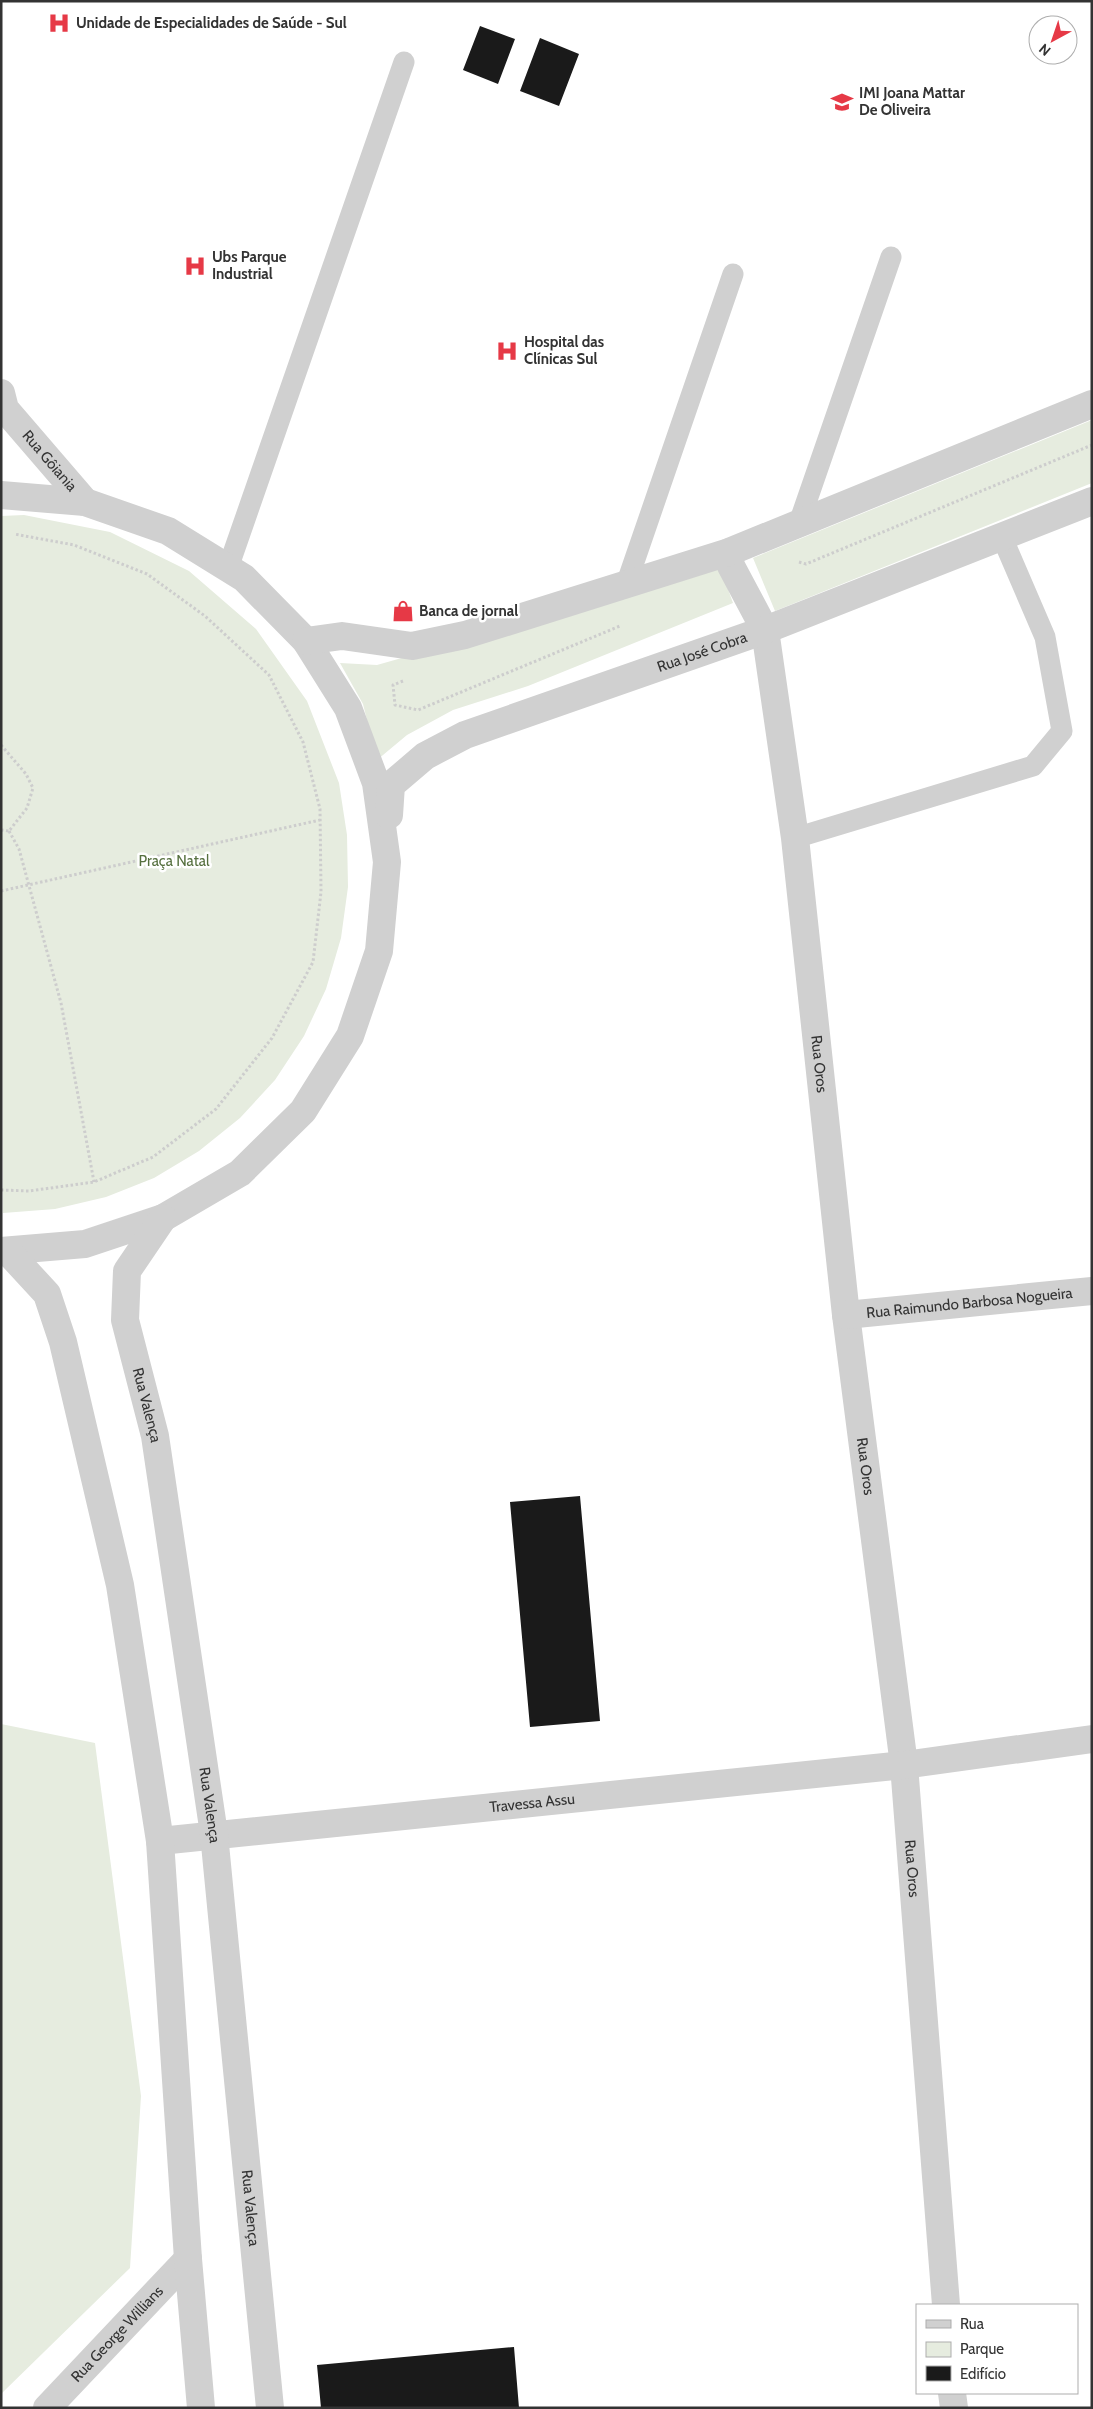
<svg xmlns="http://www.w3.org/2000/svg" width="1093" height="2409" viewBox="0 0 1093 2409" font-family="Cabin,sans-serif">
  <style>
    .green { fill: #e6ecdf }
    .building { fill: #1a1a1a }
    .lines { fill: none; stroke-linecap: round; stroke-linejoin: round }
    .path { stroke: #cdcdcd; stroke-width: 3; stroke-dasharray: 2.5 2.5; stroke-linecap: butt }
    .service { stroke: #d0d0d0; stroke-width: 21 }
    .minor { stroke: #d0d0d0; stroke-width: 28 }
    .tertiary { stroke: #d0d0d0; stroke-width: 28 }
    .labels { text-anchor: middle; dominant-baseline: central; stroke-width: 5; stroke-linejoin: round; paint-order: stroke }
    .poi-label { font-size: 15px; font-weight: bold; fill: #333; stroke: #fff; text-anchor: start }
    .street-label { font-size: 15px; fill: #333; stroke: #fff }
    .park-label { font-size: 15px; fill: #56703f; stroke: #fff }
  </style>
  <rect width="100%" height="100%" fill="#fff"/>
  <!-- green -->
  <path class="green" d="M1092,420V483L775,611L753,558Z
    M24,515L110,532L189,571L256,629L307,701L339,783L347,835L348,887L341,938L326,989L304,1036L275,1080L240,1118L199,1151L154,1178L106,1197L55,1209L3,1213L1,516Z
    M717,559L733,603L528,686L453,710L407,735L377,760L363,704L340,663L377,665L553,615Z
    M1,1724L95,1743L141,2096L130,2268L1,2394Z"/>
  <!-- building -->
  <path class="building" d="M480,26L515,39L498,84L463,70Z
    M540,38L579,54L559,106L520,91Z
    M580,1496L600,1721L530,1727L510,1502Z
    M514,2347L519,2408H321L317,2365Z"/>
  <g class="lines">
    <!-- path -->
    <path class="path" d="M799,562L806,564L1092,445
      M403,681L393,685L395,705L418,710L620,626
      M1,745L26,774L33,788L27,808L9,831
      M1,830L9,831
      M9,831L19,849L61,1003L94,1182
      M1,891L320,820
      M1,1190L29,1191L94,1182L153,1157L216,1109L272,1038L313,962L321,892L320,809L303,742L269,675L205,616L147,574L74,545L14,534"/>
    <!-- service -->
    <path class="service" d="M799,523L891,257
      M228,568L404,62
      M626,585L733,274
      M795,838L1033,766L1062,731L1045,637L1002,537"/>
    <!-- minor -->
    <g class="minor">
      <path id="s1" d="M729,552L731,566L765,630L795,838L846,1315L904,1765L946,2305"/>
      <path id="s2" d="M846,1315L1092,1291"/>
      <path id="s3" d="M160,1841L904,1765L1092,1739"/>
      <path d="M952,2393L954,2408"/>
      <path id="s4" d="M47,2408L188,2259"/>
    </g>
    <!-- tertiary -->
    <g class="tertiary">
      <path id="s5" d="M1,393L5,409L85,502"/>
      <path d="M1,495L85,502L168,531L244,578L306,641L348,708L376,783L387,862L379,951L350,1036L303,1111L240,1173L163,1218L85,1244L1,1251"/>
      <path d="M306,641L342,636L412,646L465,635L729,552L1092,404"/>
      <path id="s6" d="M389,815L391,785L425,756L465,735L765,630L1092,501"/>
      <path id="s7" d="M163,1218L127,1271L125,1320L155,1436L214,1834L270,2408"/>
      <path d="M2,1251L11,1255L47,1294L63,1342L120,1585L160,1841L188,2259L201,2408"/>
    </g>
  </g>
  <!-- icons -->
  <defs>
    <g id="hospital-bare" transform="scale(1.725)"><path d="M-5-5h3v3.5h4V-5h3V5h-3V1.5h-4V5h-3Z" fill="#e63946" stroke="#fff" stroke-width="2.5" paint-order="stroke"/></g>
    <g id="school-bare" transform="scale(1.725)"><path d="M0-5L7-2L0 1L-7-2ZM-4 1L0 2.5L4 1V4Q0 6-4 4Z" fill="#e63946" stroke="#fff" stroke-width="2.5" paint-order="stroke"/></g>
    <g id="shop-bare" transform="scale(1.725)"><path d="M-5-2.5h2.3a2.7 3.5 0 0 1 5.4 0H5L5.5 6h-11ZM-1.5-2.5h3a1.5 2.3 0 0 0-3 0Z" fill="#e63946" stroke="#fff" stroke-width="2.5" paint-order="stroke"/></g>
  </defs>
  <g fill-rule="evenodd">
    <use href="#hospital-bare" x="59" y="23"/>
    <use href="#school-bare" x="842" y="102"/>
    <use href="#hospital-bare" x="195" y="266"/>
    <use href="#hospital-bare" x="507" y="351"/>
    <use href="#shop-bare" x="403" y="611"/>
  </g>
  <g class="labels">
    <!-- poi labels -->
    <g class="poi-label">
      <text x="76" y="23">Unidade de Especialidades de Saúde - Sul</text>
      <text x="859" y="93">IMI Joana Mattar<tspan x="859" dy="17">De Oliveira</tspan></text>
      <text x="212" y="257">Ubs Parque<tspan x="212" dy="17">Industrial</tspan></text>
      <text x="524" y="342">Hospital das<tspan x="524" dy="17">Clínicas Sul</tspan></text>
      <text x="419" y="611">Banca de jornal</text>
    </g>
    <!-- street labels -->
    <g class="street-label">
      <text stroke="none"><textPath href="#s5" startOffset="85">Rua Gôiania</textPath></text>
      <text stroke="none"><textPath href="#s6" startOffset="371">Rua José Cobra</textPath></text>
      <text stroke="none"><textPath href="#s1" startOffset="524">Rua Oros</textPath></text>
      <text stroke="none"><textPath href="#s2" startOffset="124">Rua Raimundo Barbosa Nogueira</textPath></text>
      <text stroke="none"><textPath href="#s7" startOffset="201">Rua Valença</textPath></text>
      <text stroke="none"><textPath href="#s1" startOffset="929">Rua Oros</textPath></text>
      <text stroke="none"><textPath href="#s3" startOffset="374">Travessa Assu</textPath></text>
      <text stroke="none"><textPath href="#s7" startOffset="606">Rua Valença</textPath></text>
      <text stroke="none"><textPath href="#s1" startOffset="1334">Rua Oros</textPath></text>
      <text stroke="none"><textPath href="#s7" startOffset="1011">Rua Valença</textPath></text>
      <text stroke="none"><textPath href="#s4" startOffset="102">Rua George Willians</textPath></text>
    </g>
    <!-- park labels -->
    <g class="park-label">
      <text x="174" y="861">Praça Natal</text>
    </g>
  </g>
  <!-- border -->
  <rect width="1093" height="2409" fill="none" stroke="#333333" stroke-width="5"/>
  <!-- legend -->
  <rect x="916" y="2304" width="162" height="90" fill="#ffffff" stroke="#adadad"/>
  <rect x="926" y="2320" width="25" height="8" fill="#d0d0d0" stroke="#adadad"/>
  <text x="960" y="2329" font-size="15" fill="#333333">Rua</text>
  <rect x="926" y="2342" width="25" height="15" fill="#e6ecdf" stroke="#adadad"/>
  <text x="960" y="2354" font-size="15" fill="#333333">Parque</text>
  <rect x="926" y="2366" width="25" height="15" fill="#1a1a1a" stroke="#adadad"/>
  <text x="960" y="2379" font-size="15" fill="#333333">Edifício</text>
  <!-- north arrow -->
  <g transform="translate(1053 40) rotate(220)"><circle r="24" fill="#ffffff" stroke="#adadad"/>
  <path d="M0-4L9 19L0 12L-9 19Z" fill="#e63946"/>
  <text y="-8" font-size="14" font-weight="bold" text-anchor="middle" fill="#333333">N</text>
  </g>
</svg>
